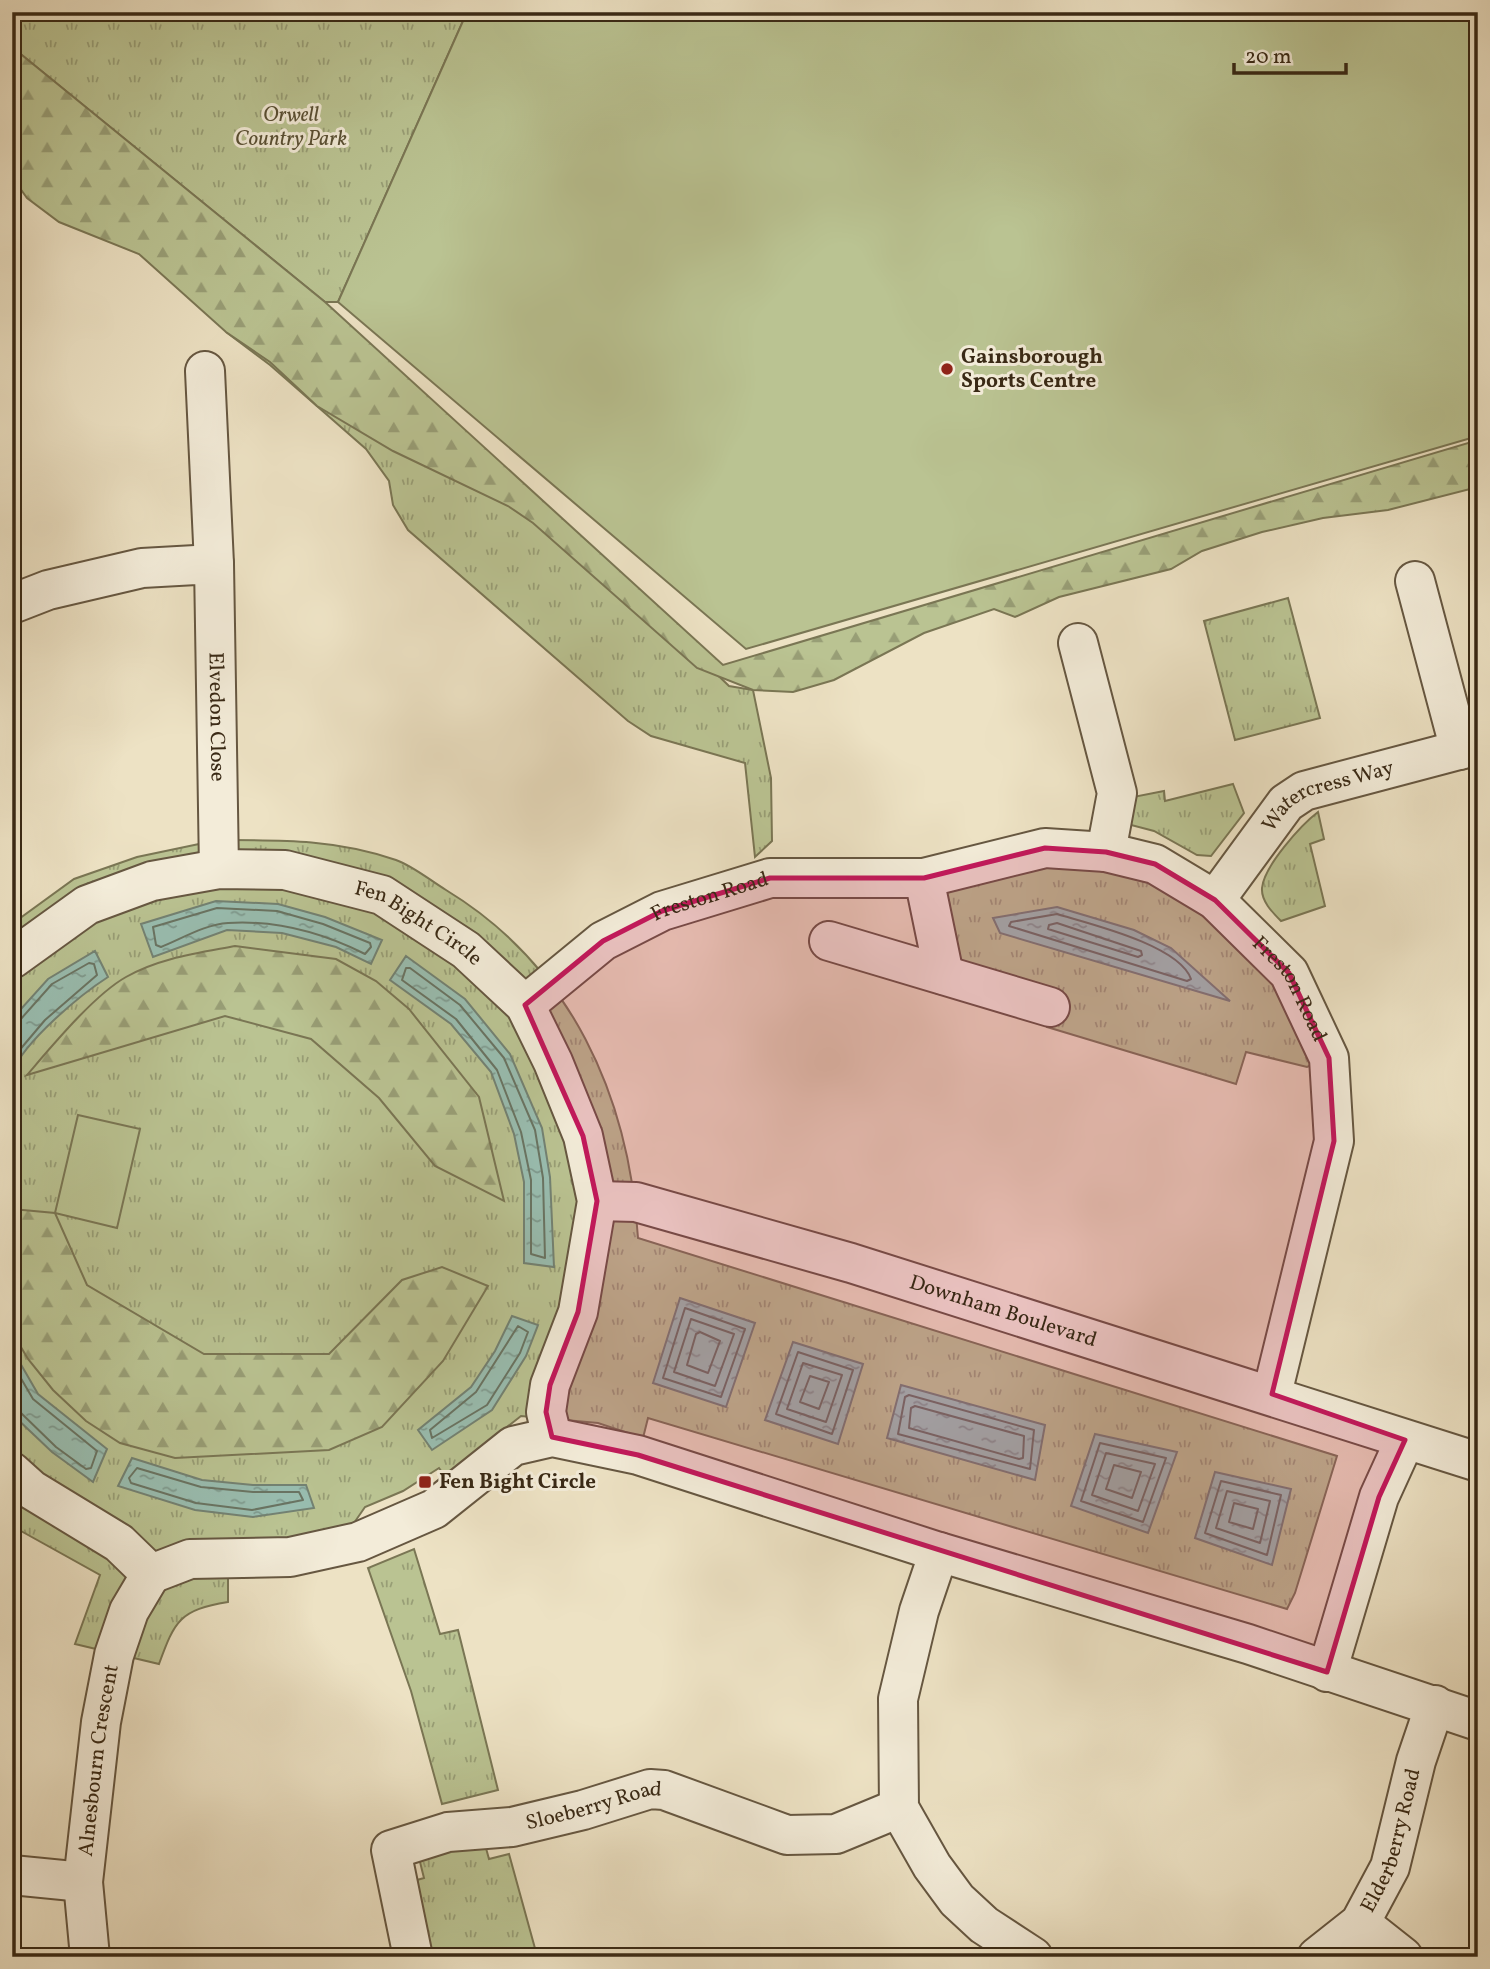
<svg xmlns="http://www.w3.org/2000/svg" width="1490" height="1969" viewBox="0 0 1490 1969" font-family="Vollkorn,serif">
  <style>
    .grass { fill: url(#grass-tufts); stroke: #7a7654; stroke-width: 2 }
    .forest { fill: url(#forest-firs); stroke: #7a7654; stroke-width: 2 }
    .garden { fill: #bac392; stroke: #7a7654; stroke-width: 2 }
    .water { fill: url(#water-ripples); stroke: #738273; stroke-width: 2 }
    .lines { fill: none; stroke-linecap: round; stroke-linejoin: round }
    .shore { stroke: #697463; stroke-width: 2 }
    .minor-casing { stroke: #665741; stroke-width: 42 }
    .minor { stroke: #f3ecd9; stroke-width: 38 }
    .marked { fill: #c2185b; fill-opacity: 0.2; stroke: #c2185b; stroke-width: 5; stroke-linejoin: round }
    .poi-dot { fill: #8f2418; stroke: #f3ecd9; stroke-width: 2.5 }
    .labels { text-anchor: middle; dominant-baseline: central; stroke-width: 6; stroke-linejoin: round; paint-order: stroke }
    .park-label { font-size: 21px; font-style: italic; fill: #595034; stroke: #f3ecd9 }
    .poi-label { font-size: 21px; font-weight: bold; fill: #392915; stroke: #f3ecd9; text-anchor: start }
    .street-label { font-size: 21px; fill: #392915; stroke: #f3ecd9 }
  </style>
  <defs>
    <pattern id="grass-tufts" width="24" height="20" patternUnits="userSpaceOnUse" patternTransform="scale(1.75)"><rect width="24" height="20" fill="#bac392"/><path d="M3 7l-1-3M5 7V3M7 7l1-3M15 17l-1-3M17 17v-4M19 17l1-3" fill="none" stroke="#989e76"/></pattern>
    <pattern id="forest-firs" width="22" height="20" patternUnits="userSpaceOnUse" patternTransform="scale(1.75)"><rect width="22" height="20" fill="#bac392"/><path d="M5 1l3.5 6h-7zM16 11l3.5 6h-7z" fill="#989e76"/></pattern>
    <pattern id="water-ripples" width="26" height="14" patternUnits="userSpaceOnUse" patternTransform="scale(1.75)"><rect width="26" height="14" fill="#99beb1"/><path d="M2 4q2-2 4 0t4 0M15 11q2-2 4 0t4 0" fill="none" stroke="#7e9a8f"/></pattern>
  </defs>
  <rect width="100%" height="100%" fill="#ede2c4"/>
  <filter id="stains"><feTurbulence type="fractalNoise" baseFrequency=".00286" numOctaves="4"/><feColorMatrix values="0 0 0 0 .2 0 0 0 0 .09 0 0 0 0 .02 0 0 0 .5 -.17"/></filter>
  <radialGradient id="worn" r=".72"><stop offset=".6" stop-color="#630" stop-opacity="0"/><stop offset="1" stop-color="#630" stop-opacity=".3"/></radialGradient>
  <!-- grass -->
  <path class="grass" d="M12,12H467L338,302H325L12,47Z
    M226,332L531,507L611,572L729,686L753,690L771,778L772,841L755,857L745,763L651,736L628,721L408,530L393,505L389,481L366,449L270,365Z
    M1288,598L1320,718L1235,740L1204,621Z
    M1233,784L1244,813L1211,856L1197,855L1154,831L1131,825L1129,808L1133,797L1164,791L1165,801Z
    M1318,812L1324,839L1310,844L1325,906L1281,921C1272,912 1261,901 1262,888C1264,866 1301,825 1318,812Z
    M218,840C280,840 336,839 396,860C413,866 431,881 446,890C571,966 629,1096 638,1238L1337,1456L1295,1593L1287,1609L648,1418L643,1438L598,1423L521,1416L480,1448L447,1479L439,1468L403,1491L365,1507L354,1523L277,1545L228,1543V1602C180,1610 175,1620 159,1664L75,1644L100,1575L12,1526V924L74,879L137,857Z
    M1045,848L1215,900L1329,1058L1307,1067L1246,1052L1236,1084L1047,1027L1050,1008L944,975L924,878Z
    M414,1549L440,1634L458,1630L498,1790L442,1804L411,1691L368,1568Z
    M484,1841L489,1859L509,1854L536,1952L516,1957H431L410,1882L424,1878L419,1858Z"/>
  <!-- forest -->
  <path class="forest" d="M12,47L325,302L723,665L1478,440V487L1388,510L1323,518L1262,532L1202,551L1171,569L1059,597L1015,617L994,609L924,633L834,680L793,692L753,690L697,668L533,523L508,506L393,451L317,406L270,362L226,332L139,254L59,222L27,198L12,177Z
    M235,946L336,959L376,981L409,1009L479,1097L504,1201L435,1166L379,1098L311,1039L225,1016L27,1075C52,1046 94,995 126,977C159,958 198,953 235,946Z
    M12,1209L55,1213L87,1285L204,1354H329L402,1280L442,1267L488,1286L443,1361L382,1427L329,1450L175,1458L120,1443L86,1421L53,1390L28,1359L12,1332Z"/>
  <!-- garden -->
  <path class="garden" d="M467,12H1478V436L746,649L338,302Z
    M78,1115L140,1129L117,1228L55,1213Z"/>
  <!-- water -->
  <path class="water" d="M216,901L278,904L325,917L382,940L371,964L336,947L282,933L227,930L153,957L141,924Z
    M1057,907L1134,930L1171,948L1230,1001L1000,933L993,918Z
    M95,951L108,977C80,995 26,1040 12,1072V1019L48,979Z
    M406,956L465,999L510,1054L542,1128L550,1177L554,1267L524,1263V1182L514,1134L491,1072L451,1024L390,980Z
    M680,1298L755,1323L726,1407L653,1383Z
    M512,1316L538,1325L526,1356L492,1410L432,1450L418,1430L471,1387L495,1351Z
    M793,1342L863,1364L838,1444L765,1420Z
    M12,1349L38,1394L107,1449L93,1482L52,1452L12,1414Z
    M901,1385L1045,1425L1035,1480L887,1438Z
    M1095,1434L1177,1452L1148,1533L1071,1506Z
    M132,1458L202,1480L253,1485H306L314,1508L253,1517L195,1510L118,1486Z
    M1215,1472L1291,1489L1272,1565L1195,1538Z"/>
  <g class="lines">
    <!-- shore -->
    <path class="shore" d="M217,908L277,911L323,924L370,943L371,947L365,954C323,933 275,920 228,923C206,924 181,939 161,947L156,945L153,927Z
      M1057,914C1090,924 1179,945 1191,979L1187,981L1009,926L1011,922Z
      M1057,923L1141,951L1142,955L1138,957L1048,929L1049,925Z
      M406,968H410L460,1005L504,1058L535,1130L543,1178L545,1258L531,1254V1180L521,1132L497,1070L456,1019L402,980Z
      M12,1023L20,1020L52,984L89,963L94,964L97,975L45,1020L12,1059
      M685,1308L745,1329L721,1397L663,1378Z
      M691,1319L734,1334L715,1386L674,1372Z
      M518,1326L528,1332L520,1353L487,1405L432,1438L430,1430L476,1392Z
      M700,1332L720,1341L708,1373L687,1365L696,1334Z
      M798,1352L853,1370L832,1434L776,1414Z
      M12,1363L33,1399L97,1451L91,1468L86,1469L56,1447L20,1412L12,1410
      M803,1363L842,1375L826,1422L787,1409Z
      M810,1376L829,1382L819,1409L800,1402Z
      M909,1395L1034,1430L1030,1469L898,1434L905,1397Z
      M915,1406L1024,1436L1023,1458L1019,1459L909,1428L911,1408Z
      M1100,1443L1166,1458L1143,1522L1081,1501Z
      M1106,1453L1155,1464L1138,1511L1092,1495Z
      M1114,1465L1141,1472L1132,1498L1106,1489Z
      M137,1468L201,1487L253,1492H299L303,1500L252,1510L196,1503L131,1483L129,1478Z
      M1221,1481L1281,1495L1267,1555L1205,1533Z
      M1227,1491L1270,1501L1260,1543L1216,1528Z
      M1234,1503L1258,1509L1253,1529L1229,1522Z"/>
    <!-- minor casing -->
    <g class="minor-casing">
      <g id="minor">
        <path d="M205,371L214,564"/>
        <path d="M1415,581L1460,750"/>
        <path id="s1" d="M12,604L48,590L142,568L214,564L219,869"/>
        <path d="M1078,643L1117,793L1106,852"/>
        <path d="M924,878L944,975"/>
        <path id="s2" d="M1215,900L1286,803L1304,791L1478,745"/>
        <path d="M829,941L1050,1007"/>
        <path id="s3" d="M12,959L87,905L152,881L219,869L285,870L382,895L466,950L525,1005L553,1062L583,1136L597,1201L578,1312L550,1385L546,1412L552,1437"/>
        <path id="s4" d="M525,1005L603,941L662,911L770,878H924L1045,848L1106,852L1155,864L1215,900L1289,973L1329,1058L1334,1141L1272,1394"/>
        <path id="s5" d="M597,1201L636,1202L851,1263L1478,1462"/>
        <path d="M12,1472L32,1490L119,1543L151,1574"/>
        <path d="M939,1552L919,1611L898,1699L899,1808L932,1866L957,1900L984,1925L1033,1957"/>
        <path d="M151,1574L190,1559L290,1557L358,1542L434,1509L513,1446L552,1437L638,1455L939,1552L1248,1644L1478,1721"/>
        <path d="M1327,1672L1379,1497L1405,1440"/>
        <path d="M12,1875L83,1882"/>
        <path d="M1360,1923L1403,1957"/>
        <path id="s6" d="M90,1957L83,1882L101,1722L114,1655L129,1611L151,1574"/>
        <path id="s7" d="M413,1957L391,1850L448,1832L512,1827L583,1810L650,1789L664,1790L787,1835L836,1834L899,1808"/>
        <path id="s8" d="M1317,1957L1360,1923L1390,1867L1416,1761L1435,1705"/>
      </g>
    </g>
    <!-- minor -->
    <use href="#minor" class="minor"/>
  </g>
  <!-- marked area -->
  <path class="marked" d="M1045,848L1106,852L1155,864L1215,900L1289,973L1329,1058L1334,1141L1272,1394L1405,1440L1379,1497L1327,1672L638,1455L552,1437L546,1412L550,1385L578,1312L597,1201L583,1136L525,1005L603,941L662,911L770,878H924Z"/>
  <!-- markers -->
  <g class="poi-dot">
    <circle cx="947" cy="369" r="7"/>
    <rect x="418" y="1475" width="14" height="14" rx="3.5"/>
  </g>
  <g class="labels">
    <!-- park labels -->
    <g class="park-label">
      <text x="291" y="115">Orwell<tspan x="291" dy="24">Country Park</tspan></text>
    </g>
    <!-- poi labels -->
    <g class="poi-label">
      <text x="961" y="357">Gainsborough<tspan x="961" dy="24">Sports Centre</tspan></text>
      <text x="439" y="1482">Fen Bight Circle</text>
    </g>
    <!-- street labels -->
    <g class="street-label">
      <text stroke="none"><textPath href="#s1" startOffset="360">Elvedon Close</textPath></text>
      <text stroke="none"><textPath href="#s2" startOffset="161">Watercress Way</textPath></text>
      <text stroke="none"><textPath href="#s4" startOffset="217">Freston Road</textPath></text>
      <text stroke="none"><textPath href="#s3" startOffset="441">Fen Bight Circle</textPath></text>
      <text stroke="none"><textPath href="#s4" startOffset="858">Freston Road</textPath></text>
      <text stroke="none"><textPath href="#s5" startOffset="422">Downham Boulevard</textPath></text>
      <text stroke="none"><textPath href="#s6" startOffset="198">Alnesbourn Crescent</textPath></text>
      <text stroke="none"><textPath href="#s7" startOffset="318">Sloeberry Road</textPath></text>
      <text stroke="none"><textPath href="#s8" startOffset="144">Elderberry Road</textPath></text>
    </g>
  </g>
  <!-- margin -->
  <rect width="1490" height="1969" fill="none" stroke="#ede2c4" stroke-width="42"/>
  <rect x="14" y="14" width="1462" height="1941" fill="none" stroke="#392915" stroke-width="3.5"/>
  <rect x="21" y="21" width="1448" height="1927" fill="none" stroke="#392915" stroke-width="2"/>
  <!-- scale -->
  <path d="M1234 63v10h112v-10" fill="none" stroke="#392915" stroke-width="3.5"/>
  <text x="1245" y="63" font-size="21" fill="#392915" stroke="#f3ecd9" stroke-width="5" paint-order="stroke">20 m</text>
  <rect width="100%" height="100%" filter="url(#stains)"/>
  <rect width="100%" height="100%" fill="url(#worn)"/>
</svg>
